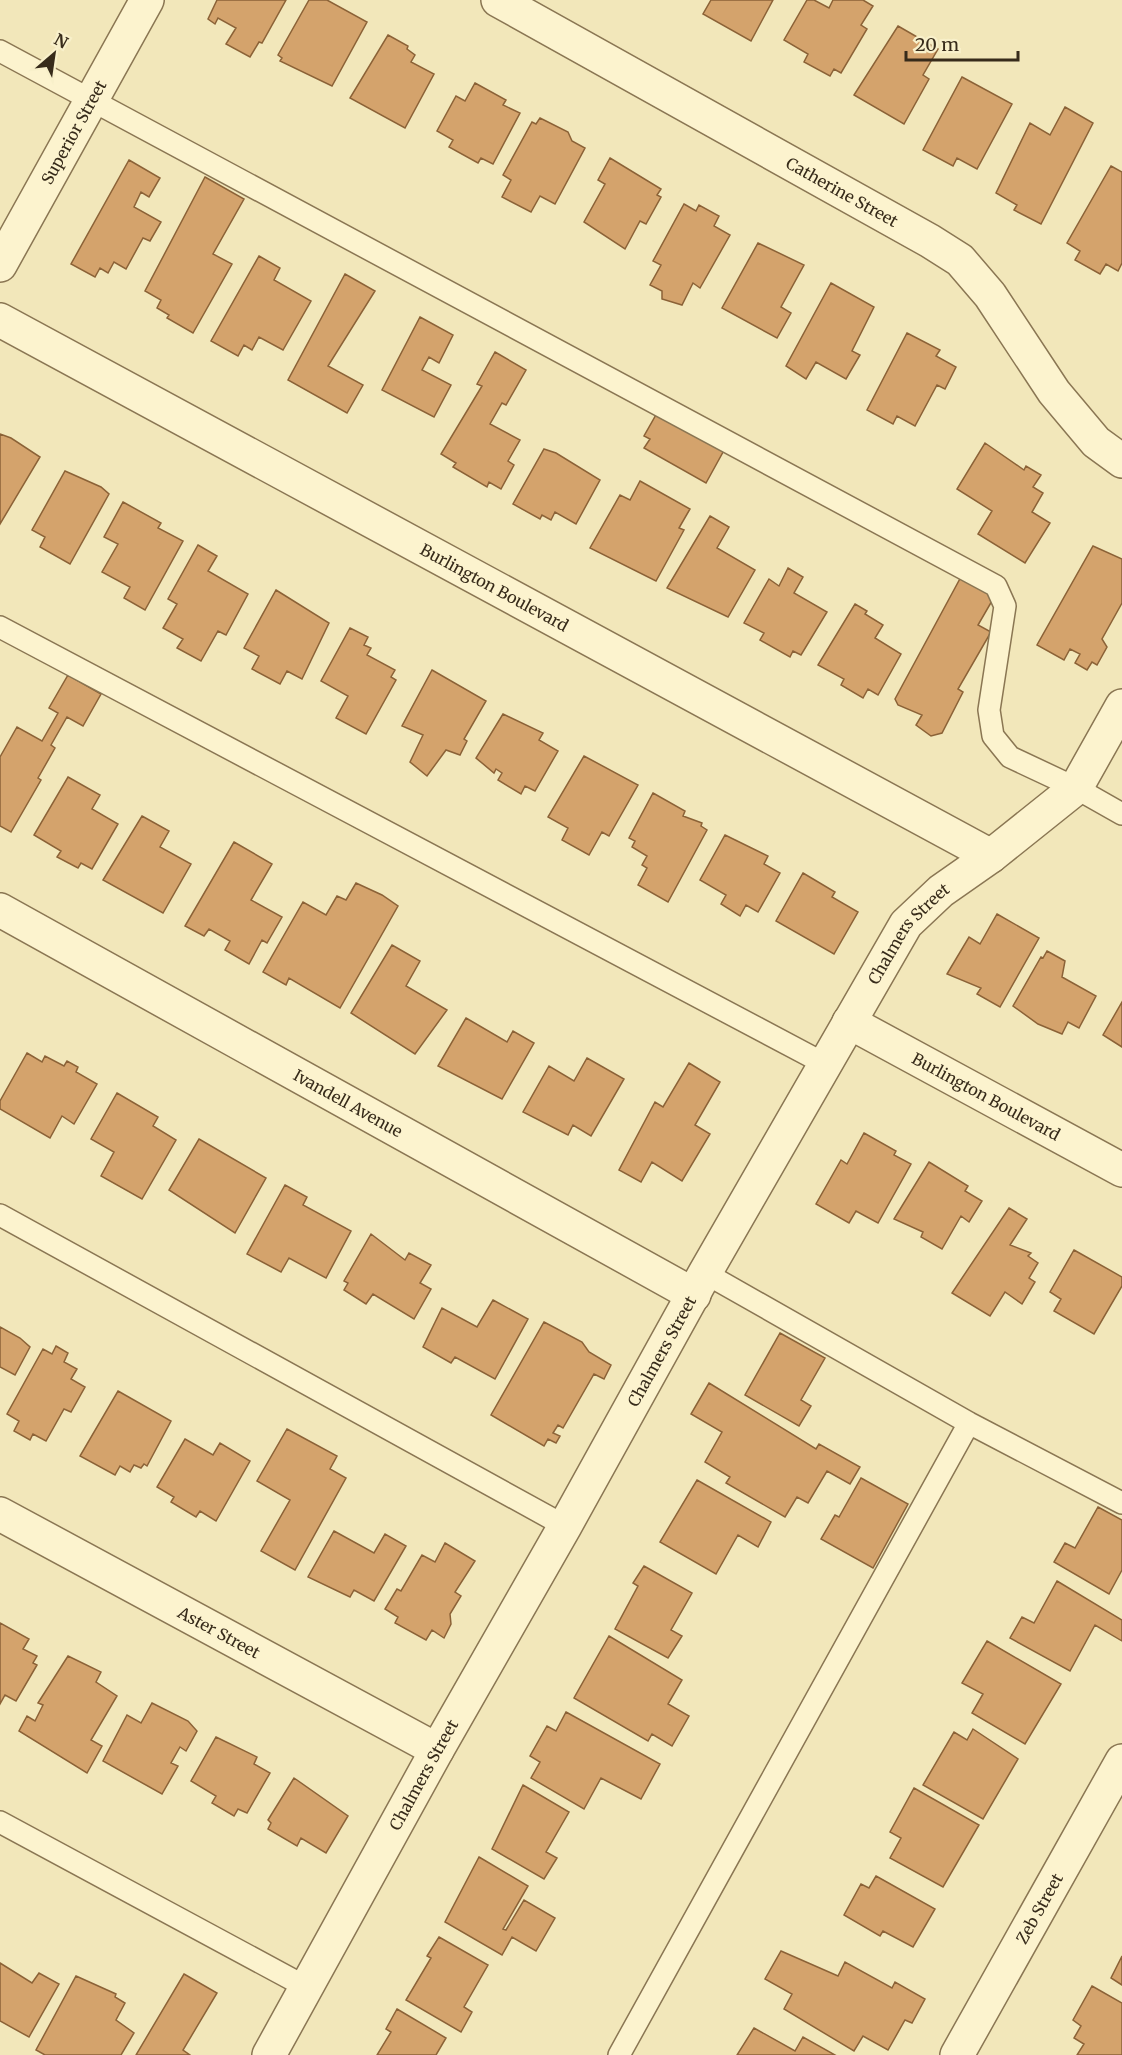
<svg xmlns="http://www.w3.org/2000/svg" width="1122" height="2055" viewBox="0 0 1122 2055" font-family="Merriweather,serif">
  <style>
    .building { fill: #d4a36c; stroke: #8b6237; stroke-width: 1.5 }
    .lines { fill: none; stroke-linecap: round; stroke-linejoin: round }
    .lane-casing { stroke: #8a7653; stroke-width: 24 }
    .street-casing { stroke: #8a7653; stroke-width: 36 }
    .lane { stroke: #fcf3ce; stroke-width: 21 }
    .street { stroke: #fcf3ce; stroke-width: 33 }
    .labels { text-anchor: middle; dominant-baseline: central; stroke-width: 6; stroke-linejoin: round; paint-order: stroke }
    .street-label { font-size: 16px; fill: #372b1a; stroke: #f8f0ca }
  </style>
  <rect width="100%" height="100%" fill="#f2e7ba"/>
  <!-- building -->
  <path class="building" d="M217,0H286L262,43L259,42L250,57L226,44L236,28L218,18L215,24L208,19Z
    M309,0H327L367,22L332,86L280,61L282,58L278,55Z
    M711,0H773L751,41L703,14Z
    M807,0H814L829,8L833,0H863L873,6L861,25L867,29L841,73L834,69L830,76L804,62L808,54L784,40Z
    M898,26L938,49L923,75L929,79L904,124L854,95Z
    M388,35L408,46L407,49L415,55L411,62L434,74L405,128L350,98Z
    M962,77L1012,104L977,169L957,158L953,166L923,150Z
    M475,83L506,100L503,105L520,113L493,164L481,158L478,163L449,147L453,140L437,131L456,96L465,101Z
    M1065,107L1093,123L1041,224L1014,210L1017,205L996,193L1030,123L1050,135Z
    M540,118L568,132L572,141L585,148L555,204L540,196L531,212L502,197L511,180L503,175L532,122L536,124Z
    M610,158L661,189L657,195L661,197L646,224L640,221L625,249L584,222L605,184L598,180Z
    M129,160L160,178L149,197L141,192L134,207L161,222L150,241L143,238L126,269L114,262L108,273L100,268L95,277L71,264Z
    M1111,166L1122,172V263L1118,271L1106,264L1100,274L1075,260L1080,251L1067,243Z
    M205,177L244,199L213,254L232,264L193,333L167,318L169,315L157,308L161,300L145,291Z
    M684,204L696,211L699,205L719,216L714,226L730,235L700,288L693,283L682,305L662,299V291L650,285L661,265L653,261Z
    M758,243L804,265L781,307L791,313L777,338L722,308Z
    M259,256L280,268L274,280L311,301L283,350L259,337L252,350L244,345L238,356L211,341Z
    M345,274L375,291L328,366L363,385L347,413L288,380Z
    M831,283L874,307L852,351L860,355L846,379L816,362L806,379L786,366Z
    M420,317L453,335L439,363L429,357L422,370L451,385L434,417L382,390Z
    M907,333L940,350L936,356L956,367L945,389L937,385L915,426L897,416L893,424L867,410Z
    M495,352L526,370L506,405L502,403L490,424L520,440L508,461L514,465L501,489L489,482L487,487L453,467L456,463L441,454L482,386L477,384Z
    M661,406L728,443L706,483L644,448L650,439L644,436Z
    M0,434L11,438L40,457L0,524Z
    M985,443L1024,470L1026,466L1041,475L1033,487L1043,493L1032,512L1050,523L1025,563L978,534L992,511L957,489Z
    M544,449L556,453L600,480L576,524L555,512L551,520L542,515L540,519L513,504Z
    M65,471L101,487L109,494L70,564L40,547L45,537L32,530Z
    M640,481L690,509L679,528L684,530L656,581L590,548L620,495L630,500Z
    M123,502L161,523L158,528L183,541L145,610L124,598L130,587L102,572L118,544L104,537Z
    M710,516L729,527L717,548L755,570L728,617L667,588Z
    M198,545L217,556L208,571L248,594L226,635L218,631L201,661L177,648L183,639L163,628L177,604L168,599Z
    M1093,546L1122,559V603L1102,639L1107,647L1097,665L1092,662L1087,670L1075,663L1080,654L1070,649L1064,660L1037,645Z
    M788,568L803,577L794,593L827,612L801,655L793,651L790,657L760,640L764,633L744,623L769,579L779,586Z
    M962,575L996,594L978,625L991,632L958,689L963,692L942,733L931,736L916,725L922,715L898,705L895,699Z
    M276,590L329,623L302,679L287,671L280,684L252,669L259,656L244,648Z
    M855,604L867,611L865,614L883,625L875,638L901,654L878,695L868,689L863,698L841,685L844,679L818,665Z
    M350,628L368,637L364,645L371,648L367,655L395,670L391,677L396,680L366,734L336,718L348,696L321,681Z
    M432,670L486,701L464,739L467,741L460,755L446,750L427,776L410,762L423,735L402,726Z
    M68,675L101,694L83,726L67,717L51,745L55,748L38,778L41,780L11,832L0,826V757L17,727L42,741L58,713L49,708Z
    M503,714L543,733L539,740L558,751L535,791L525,786L521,794L498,780L502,773L496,769L494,773L476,758Z
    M584,756L638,785L609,836L602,832L589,855L562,840L568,828L548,817Z
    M68,777L100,795L92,809L118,824L92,869L81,863L78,868L57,857L61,851L34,835Z
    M653,793L685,811L683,816L702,823L701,826L707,830L668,902L638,885L647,868L642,865L647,856L632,847L635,841L629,838Z
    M142,816L169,831L160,847L191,864L163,913L103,880Z
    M725,835L768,856L764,864L780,873L758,912L746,905L740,916L721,904L726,895L700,880Z
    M234,842L272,864L251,900L282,917L267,943L262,940L249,964L225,950L230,941L209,929L204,936L185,926Z
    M803,873L835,892L832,897L858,912L834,954L776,921Z
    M356,883L382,895L398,906L340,1008L289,978L286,985L263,972L303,902L326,915L337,896L346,900Z
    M997,914L1039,938L1000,1007L977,994L981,988L947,974L969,937L980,944Z
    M392,945L420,961L406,986L447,1010L415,1054L351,1013Z
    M1047,951L1065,961L1062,977L1096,996L1079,1028L1068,1022L1062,1034L1038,1024L1013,1006L1041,957L1043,958Z
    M1122,1002V1047L1103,1035Z
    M466,1018L507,1042L513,1031L534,1043L502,1099L438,1066Z
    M27,1053L42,1062L45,1056L64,1066L67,1061L78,1067L76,1072L97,1084L74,1124L62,1116L50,1138L0,1109V1101Z
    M587,1058L624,1079L591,1136L573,1125L568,1135L523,1112L549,1066L574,1081Z
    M689,1063L720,1082L695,1125L710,1134L682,1181L652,1162L641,1182L619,1170L655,1102L663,1107Z
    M117,1093L158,1117L153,1126L176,1140L142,1199L101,1176L114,1152L91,1139Z
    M864,1133L896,1151L894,1155L911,1164L878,1223L856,1211L849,1223L816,1204L841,1160L847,1164Z
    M199,1139L266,1178L235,1233L169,1190Z
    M929,1162L968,1186L965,1191L982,1201L969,1222L961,1216L942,1249L921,1237L923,1232L894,1219Z
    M285,1185L307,1197L303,1205L351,1231L326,1278L289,1258L281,1272L247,1254Z
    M1009,1208L1027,1219L1010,1245L1031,1253L1028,1256L1038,1263L1029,1278L1035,1282L1022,1304L1005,1292L990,1316L952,1293Z
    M371,1234L405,1260L409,1253L431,1265L420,1283L431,1289L414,1319L373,1294L366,1304L344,1290L348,1283L344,1281Z
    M1074,1250L1122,1277V1286L1094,1334L1054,1311L1061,1299L1050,1292Z
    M493,1300L528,1319L495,1379L455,1357L451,1363L423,1347L442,1308L477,1327Z
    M544,1322L582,1342L589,1352L611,1365L604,1379L594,1374L563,1428L558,1425L553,1433L560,1436L556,1443L548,1439L544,1446L491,1415Z
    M0,1327L20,1338L30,1347L15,1375L0,1367Z
    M780,1333L825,1358L801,1400L811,1406L799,1426L745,1395Z
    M56,1346L68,1353L64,1362L77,1369L71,1379L85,1387L71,1412L64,1409L46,1441L33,1434L30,1440L14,1431L19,1421L7,1414L43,1349L52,1354Z
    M709,1383L816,1449L819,1444L860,1467L850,1484L827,1471L808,1503L797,1497L785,1517L726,1483L730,1477L705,1462L722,1432L691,1414Z
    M118,1391L171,1421L147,1466L144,1464L141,1468L134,1465L130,1472L120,1466L115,1475L80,1456Z
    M287,1429L337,1456L330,1469L346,1478L295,1570L261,1551L290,1500L257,1481Z
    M185,1439L213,1455L220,1443L250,1461L216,1521L200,1511L196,1517L171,1502L174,1497L157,1487Z
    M861,1478L908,1504L873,1568L821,1539L835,1515L839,1517Z
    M697,1480L771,1522L758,1547L738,1535L716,1574L660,1542Z
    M1098,1507L1122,1520V1570L1109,1594L1054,1562L1065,1543L1075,1548Z
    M334,1531L374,1553L385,1534L406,1546L374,1601L354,1590L350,1597L308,1577Z
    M445,1543L475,1561L455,1592L461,1596L450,1614L451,1624L444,1638L432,1630L426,1640L395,1623L398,1617L385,1609L397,1589L401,1591L422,1555L435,1562Z
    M644,1566L692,1593L671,1630L682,1636L668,1658L615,1629L638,1586L633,1583Z
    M1057,1581L1122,1620V1641L1095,1625L1070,1671L1010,1638L1022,1617L1034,1623Z
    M0,1623L29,1639L23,1649L37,1656L33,1663L37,1665L16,1701L5,1695L0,1704Z
    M609,1636L682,1680L668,1704L689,1716L672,1746L652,1734L648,1741L574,1698Z
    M987,1641L1061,1684L1025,1744L972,1713L983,1694L962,1683Z
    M68,1656L101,1672L96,1682L117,1696L91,1740L102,1746L87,1773L19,1731L27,1716L35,1721L43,1705L38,1703Z
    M152,1703L188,1721L197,1731L186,1751L180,1747L171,1763L178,1766L162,1794L103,1761L127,1715L141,1723Z
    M566,1712L660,1764L641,1799L601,1778L584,1809L531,1778L540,1762L530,1756L547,1726L556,1731Z
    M973,1729L1018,1759L983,1819L923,1785L954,1732L967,1740Z
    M216,1737L257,1757L254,1764L270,1773L247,1813L238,1809L234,1816L212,1803L216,1796L191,1781Z
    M294,1778L348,1816L326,1853L301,1838L297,1846L268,1829L271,1823L268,1820Z
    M523,1785L569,1812L546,1852L557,1858L544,1879L492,1849Z
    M914,1788L979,1825L943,1887L890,1858L901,1838L890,1832Z
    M479,1857L528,1886L503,1929L506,1930L524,1900L555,1918L536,1951L512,1937L502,1955L445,1922Z
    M876,1876L935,1909L913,1947L883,1931L880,1936L844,1915L861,1884L869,1888Z
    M439,1937L488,1965L464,2007L472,2012L461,2032L406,2000L431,1958L427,1956Z
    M781,1951L838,1976L845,1962L892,1988L895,1982L925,1999L912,2023L905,2020L888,2050L863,2036L854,2051L784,2009L792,1994L765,1979Z
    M1122,1956V1985L1111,1978Z
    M0,1963L32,1983L39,1973L59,1984L29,2037L0,2021Z
    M184,1974L217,1993L183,2050L190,2055H136Z
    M76,1976L116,1994L115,1997L125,2003L116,2020L134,2033L121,2055H45L36,2050Z
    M1092,1986L1122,2003V2055H1077L1084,2044L1074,2038L1081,2026L1073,2020Z
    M397,2009L446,2038L436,2055H377L391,2032L386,2029Z
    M754,2028L795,2051L803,2037L835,2055H737Z"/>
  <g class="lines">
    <!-- lane casing -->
    <g class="lane-casing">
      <path id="lane" d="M0,51L996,586L1005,606L989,710L993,736L1010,757L1076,788L1122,814
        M0,627L825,1064
        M0,1215L565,1526
        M705,1273L969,1423L1122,1503
        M0,1822L306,1987
        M619,2055L969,1423"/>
    </g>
    <!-- street casing -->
    <g class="street-casing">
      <g id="street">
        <path id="s1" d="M498,0L930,241L960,260L990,295L1054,392L1096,442L1122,461"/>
        <path id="s2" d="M0,265L147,0"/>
        <path id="s3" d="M0,320L991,856"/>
        <path id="s4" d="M0,910L694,1295"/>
        <path id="s5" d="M849,1022L1122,1170"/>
        <path id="s6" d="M0,1514L437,1750"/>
        <path id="s7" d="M269,2055L437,1750L565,1526L705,1273L906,924L941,891L991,856L1076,788L1122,706"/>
        <path id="s8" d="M957,2055L1122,1761"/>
      </g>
    </g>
    <!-- lane -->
    <use href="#lane" class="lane"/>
    <!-- street -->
    <use href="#street" class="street"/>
  </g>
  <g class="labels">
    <!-- street labels -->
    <g class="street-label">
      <text stroke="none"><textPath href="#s2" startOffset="152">Superior Street</textPath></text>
      <text stroke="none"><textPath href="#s1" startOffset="394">Catherine Street</textPath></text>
      <text stroke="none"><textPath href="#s3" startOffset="562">Burlington Boulevard</textPath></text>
      <text stroke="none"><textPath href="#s7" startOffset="1292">Chalmers Street</textPath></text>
      <text stroke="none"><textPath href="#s5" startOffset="156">Burlington Boulevard</textPath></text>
      <text stroke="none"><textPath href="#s4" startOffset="398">Ivandell Avenue</textPath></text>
      <text stroke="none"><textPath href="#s7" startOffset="806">Chalmers Street</textPath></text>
      <text stroke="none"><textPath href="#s6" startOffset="249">Aster Street</textPath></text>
      <text stroke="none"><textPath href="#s7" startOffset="320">Chalmers Street</textPath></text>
      <text stroke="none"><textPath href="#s8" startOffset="168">Zeb Street</textPath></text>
    </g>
  </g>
  <!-- north arrow -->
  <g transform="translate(54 54) rotate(29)" stroke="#f8f0ca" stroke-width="4.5" paint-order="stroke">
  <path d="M0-4.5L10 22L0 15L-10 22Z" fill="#372b1a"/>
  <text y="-9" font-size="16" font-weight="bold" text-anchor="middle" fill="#372b1a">N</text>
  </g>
  <!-- scale -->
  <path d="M906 51v9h112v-9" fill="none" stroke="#372b1a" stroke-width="3"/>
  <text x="915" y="51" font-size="18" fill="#372b1a" stroke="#f8f0ca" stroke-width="4.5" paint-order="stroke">20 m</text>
</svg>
